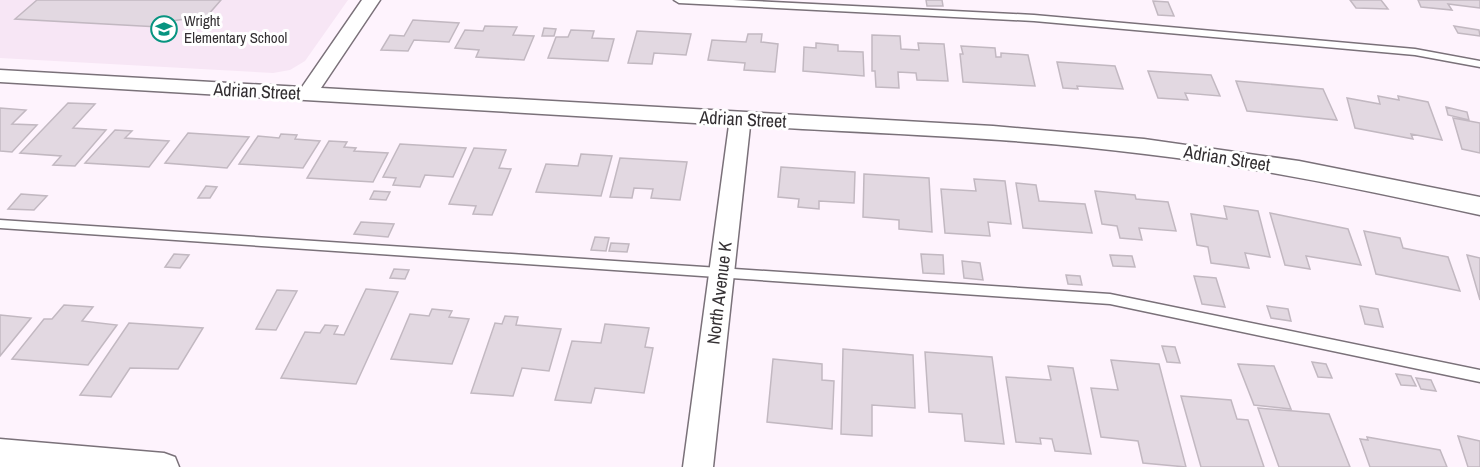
<svg xmlns="http://www.w3.org/2000/svg" width="1480" height="467" viewBox="0 0 1480 467" font-family="'Archivo Narrow',sans-serif">
  <style>
    .built { fill: #f7e6f5 }
    .building { fill: #e2d8e1; stroke: #c2b8c1; stroke-width: 1.5 }
    .lines { fill: none; stroke-linecap: round; stroke-linejoin: round }
    .service-casing { stroke: #7a7179; stroke-width: 3 }
    .minor-casing { stroke: #7a7179; stroke-width: 3 }
    .service { fill: #fff; fill-rule: evenodd }
    .minor { fill: #fff; fill-rule: evenodd }
    .labels { text-anchor: middle; dominant-baseline: central; stroke-width: 6; stroke-linejoin: round; paint-order: stroke }
    .far-poi-label { font-size: 15px; fill: #332f32; stroke: #fff; text-anchor: start }
    .street-label { font-size: 18px; fill: #332f32; stroke: #fff }
  </style>
  <rect width="100%" height="100%" fill="#fef3fd"/>
  <!-- built -->
  <path class="built" d="M0,0H348L305,61L290,70L273,73L0,58Z"/>
  <!-- building -->
  <path class="building" d="M37,0H221L207,16L164,22L159,27L15,19Z
    M926,0H942L943,6H927Z
    M1350,0H1381L1388,9L1356,8Z
    M1418,0H1480V8L1448,4L1452,10L1421,7Z
    M1153,1L1168,2L1174,16L1158,15Z
    M413,20L459,23L449,42L414,40L408,51L381,50L390,35L404,36Z
    M485,26L517,27L513,35L534,36L524,60L476,57L479,50L455,48L465,30L483,31Z
    M1454,26L1479,30L1480,36L1458,33Z
    M544,28L556,29L554,36H542Z
    M571,30L594,31L592,38L614,39L608,61L548,58L556,37H568Z
    M637,31L691,34L686,55L654,53L652,64L628,63Z
    M748,34H762L761,42L778,44L775,72L744,70L745,63L708,60L712,40L746,42Z
    M872,35L900,36L901,49L919,50L918,43L944,44L948,81L917,80L916,73L898,72L899,88L876,87L875,71H872Z
    M816,43L838,45V51L863,52L864,76L803,71L804,47L816,48Z
    M961,46L995,48L996,57H1001V53L1028,55L1035,86L963,82L960,54H963Z
    M1057,62L1115,66L1123,89L1077,86L1078,89L1063,88Z
    M1148,71L1211,75L1220,96L1185,93L1188,100L1158,98Z
    M1236,81L1323,89L1337,120L1247,111Z
    M1378,96L1399,100L1398,96L1428,102L1442,140L1411,134L1413,139L1355,128L1347,98L1380,104Z
    M68,103L95,104L73,128L106,130L75,166L53,165L61,156L20,153Z
    M1446,107L1467,112L1469,120L1448,115Z
    M0,108L26,110L12,124L37,125L12,152L0,151Z
    M1453,118L1480,123V153L1462,149Z
    M115,130L132,131L125,138L169,141L149,167L85,163Z
    M188,133L249,137L227,168L165,163Z
    M281,134L297,135L295,139L320,141L303,168L239,164L258,136L279,138Z
    M329,141L347,142L344,147L356,148L354,151L388,153L373,182L307,178Z
    M400,144L466,148L453,177L425,175L420,187L393,185L396,178L383,177Z
    M474,148L506,150L499,168L511,169L492,215L473,214L476,206L449,204Z
    M581,154L612,156L601,196L536,192L546,164L578,166Z
    M620,158L687,162L680,200L651,198L653,189L634,188L632,198L610,197Z
    M781,167L855,172L854,203L819,201V209L798,207L799,199L778,197Z
    M864,174L929,178L932,232L899,229V220L863,217Z
    M974,179L1005,181L1011,224L988,222L990,236L945,233L941,189L976,191Z
    M1016,183L1036,185L1039,201L1085,204L1092,233L1023,228Z
    M206,186L217,187L210,198H198Z
    M374,191L390,192L386,200L370,199Z
    M1095,191L1135,195L1136,199L1168,202L1176,231L1139,228L1142,240L1120,238L1117,226L1102,224Z
    M21,194L47,196L34,210L8,209Z
    M1224,206L1258,211L1270,257L1245,253L1249,268L1211,263L1208,247L1197,245L1191,214L1227,219Z
    M1270,213L1348,229L1361,265L1306,256L1310,269L1285,265Z
    M361,222L394,224L388,237L354,234Z
    M1364,231L1400,238L1403,248L1448,257L1460,291L1376,274Z
    M595,237L609,238L606,251L591,250Z
    M611,243L629,244L627,252L609,251Z
    M174,254L189,255L180,268L165,267Z
    M921,254L943,255L944,274L923,273Z
    M1110,255L1132,256L1135,267L1113,266Z
    M1467,255L1480,258V300Z
    M962,261L980,263L983,280L964,278Z
    M394,269L409,270L405,279L390,278Z
    M1066,275L1080,276L1082,285L1068,284Z
    M1194,276L1216,278L1225,307L1202,304Z
    M366,289L398,292L356,384L281,378L305,332L320,333L325,325L338,326L334,334L344,335Z
    M277,290L297,291L276,330L256,329Z
    M64,305L93,307L82,321L117,325L88,365L12,359L44,319H52Z
    M1267,306L1288,309L1291,321L1271,318Z
    M1360,306L1378,309L1383,327L1365,324Z
    M432,309L452,311L449,317L469,319L452,364L391,359L410,314L429,316Z
    M0,315L31,318L0,356Z
    M505,316L518,317L516,325L561,329L549,371L522,368L513,396L471,393L495,323L502,324Z
    M129,323L203,328L178,369L130,368L111,397L80,395Z
    M605,324L649,328L645,347L653,348L644,393L595,388L591,403L555,400L572,341L601,343Z
    M1162,346L1175,347L1180,363L1167,362Z
    M843,349L913,355L915,408L872,405V436L841,434Z
    M925,352L992,357L1004,444L965,441L962,414L929,412Z
    M773,359L822,364V380L834,381L832,429L767,422Z
    M1111,360L1159,364L1186,467L1143,463L1138,441L1101,437L1091,388L1118,390Z
    M1312,362L1326,364L1332,378L1318,377Z
    M1238,364L1274,366L1291,409L1254,405Z
    M1048,366L1073,368L1091,454L1055,451L1052,439L1040,438L1041,444L1016,442L1006,377L1051,380Z
    M1396,374L1411,376L1416,386L1401,385Z
    M1416,378L1431,380L1436,391L1421,389Z
    M1181,396L1231,400L1237,419L1248,420L1264,467H1201Z
    M1258,408L1329,414L1350,467H1279Z
    M1458,436L1480,441V467H1468Z
    M1367,437L1440,450L1447,467H1370L1360,439L1368,440Z"/>
  <g class="lines">
    <!-- service casing -->
    <g class="service-casing">
      <path id="service" d="M674,0H733L1034,15L1415,49L1480,61V67L1415,55L1034,21L679,3Z
        M0,220L1110,294L1480,370V382L1110,304L0,228Z"/>
    </g>
    <!-- minor casing -->
    <g class="minor-casing">
      <path id="minor" d="M362,0H380L321,88L993,126L1144,139L1299,161L1480,197V215C1369,191 1258,167 1145,154C1014,137 881,134 750,126L713,467H683L729,125L0,82V70L302,87Z
        M0,439L164,453L175,457L179,467H0Z"/>
    </g>
    <!-- service -->
    <use href="#service" class="service"/>
    <!-- minor -->
    <use href="#minor" class="minor"/>
  </g>
  <!-- icons -->
  <defs>
    <g id="school-ring" transform="scale(1.35)"><circle r="9.5" fill="#fff" stroke="#079480" stroke-width="1.5"/><path d="M0-5L7-2L0 1L-7-2ZM-4 1L0 2.5L4 1V4Q0 6-4 4Z" fill="#079480"/></g>
  </defs>
  <g fill-rule="evenodd">
    <use href="#school-ring" x="164" y="29"/>
  </g>
  <g class="labels">
    <!-- far-poi labels -->
    <g class="far-poi-label">
      <text x="184" y="20">Wright<tspan x="184" dy="17">Elementary School</tspan></text>
    </g>
    <!-- street labels -->
    <g class="street-label">
      <text transform="translate(257 91) rotate(3)">Adrian Street</text>
      <text transform="translate(743 119) rotate(3)">Adrian Street</text>
      <text transform="translate(1227 158) rotate(9)">Adrian Street</text>
      <text transform="translate(719 293) rotate(-83)">North Avenue K</text>
    </g>
  </g>
</svg>
